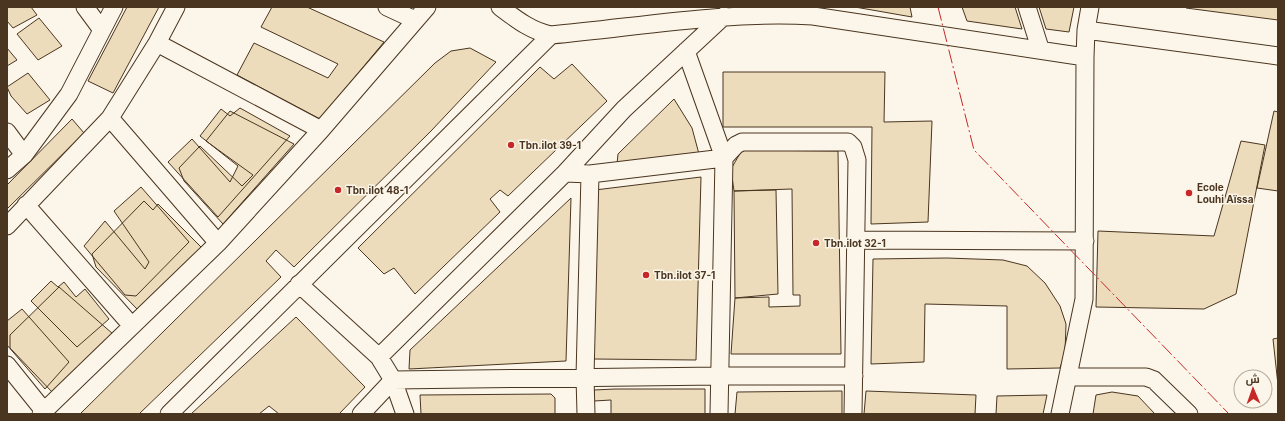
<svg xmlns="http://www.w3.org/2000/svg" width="1285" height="421" viewBox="0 0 1285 421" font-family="Inter,Cairo,sans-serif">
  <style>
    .building { fill: #ecdcbc; stroke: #4a3520 }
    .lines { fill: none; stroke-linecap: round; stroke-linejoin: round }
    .street-casing { stroke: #4a3520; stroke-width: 19 }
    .street { stroke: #fbf6e9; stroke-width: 17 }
    .power { stroke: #c62828; stroke-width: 1; stroke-dasharray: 14 3 2 3; stroke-linecap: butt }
    .poi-dot { fill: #c62828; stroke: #fbf6e9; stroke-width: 1.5 }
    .labels { text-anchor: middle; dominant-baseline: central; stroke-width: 3; stroke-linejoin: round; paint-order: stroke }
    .poi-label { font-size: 10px; font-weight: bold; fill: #4a3520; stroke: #fbf6e9; text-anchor: start }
  </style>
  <rect width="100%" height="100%" fill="#fbf6e9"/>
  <!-- building -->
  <path class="building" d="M7,7H31L37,15L13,28L7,21Z
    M127,7H159L113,93L88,81Z
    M272,7H307L384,42L320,119L237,75L254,43L328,78L338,64L261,27Z
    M855,7H910L912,17Z
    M962,7H1015L1022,29L967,21Z
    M1039,7H1074L1069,32L1046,29Z
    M1187,7H1278V20L1186,8Z
    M39,18L62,46L38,60L17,34Z
    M7,48L17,60L7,66Z
    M470,48L496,62L431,131L294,267L276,250L266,261L281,277L139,414H80L435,63L451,51Z
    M572,64L607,101L508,196L500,190L490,199L500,212L415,294L394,268L384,274L358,248L540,67L554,79Z
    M723,72H885L884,122L932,121L928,222L871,224L872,127H723Z
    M28,73L50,100L27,114L11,96L7,87Z
    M674,99L692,128L699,154L617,164L618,154Z
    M240,108L290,136L218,217L168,162L192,139L230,182L238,166L200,136L221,109L230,116Z
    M230,111L294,144L223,224L184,181L179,168L200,146L242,186L253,175L206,141Z
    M1274,111L1278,112V191L1257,188Z
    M72,119L84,133L7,209V185Z
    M1241,141L1265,145L1236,294L1204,309L1096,307L1098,231L1214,236Z
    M742,150L838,151L841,354H731L735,298L769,297V307L800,306V295H793L792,189L734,191L731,169Z
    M701,177L696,360L594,359L595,190Z
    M141,187L189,242L136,296L125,295L84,246L105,221L145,269L149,262L114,211Z
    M776,190L778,294L735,298L734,191Z
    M571,198L566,361L409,369L410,350Z
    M144,201L153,210L158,204L202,248L138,310L96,267L92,254Z
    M947,258L1003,260L1027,266L1045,283L1060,306L1066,324L1065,353L1060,368L1007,369V306L925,304L924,362L871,364L873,259Z
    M51,281L58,287L64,282L76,297L85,289L109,319L77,347L31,301Z
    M59,287L113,334L53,393L10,348V335Z
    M22,309L69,362L45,389L7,345V321Z
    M296,317L365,387L339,414H279L269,406L259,414H191Z
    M1278,338V385L1273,339Z
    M615,389H705V414H611V400L594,401V390Z
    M842,391V414H735L737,392Z
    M866,391L976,395L975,414H864Z
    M1112,392L1138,396L1155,414H1093L1096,395Z
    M551,394L555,398V414H421L420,395Z
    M1047,395L1043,414H996L997,396Z"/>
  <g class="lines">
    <!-- street casing -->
    <g class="street-casing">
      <path id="street" d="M85,7L102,30
        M387,7L415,20
        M500,7C516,19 531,31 551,35C639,27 724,11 813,16L1085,57
        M1027,7L1040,48
        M1086,30L1278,56
        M157,43L321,130
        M686,51L724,158L719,414
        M110,118L218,243
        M7,132L24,155
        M7,170L24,155L69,94L114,7
        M565,173L590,174L724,158L736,145L742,142H848L853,147L857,160L853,414
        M26,205L132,326
        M7,226L110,118L157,43L176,7
        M857,240L1085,241
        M299,284L379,357L393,380L720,376H854
        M379,357L565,173L624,109L724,16
        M7,365L44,411
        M1068,377H1146L1154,380L1189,414
        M41,414L218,243L321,130L427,7
        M169,414L551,35
        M361,414L393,380L405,414
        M586,414L585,377L590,174
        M1060,414L1084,299L1085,57L1086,30L1090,7"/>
    </g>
    <!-- street -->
    <use href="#street" class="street"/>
    <!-- power -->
    <path class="power" d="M938,7L974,150L1229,414"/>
  </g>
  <!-- markers -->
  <g class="poi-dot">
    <circle cx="511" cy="145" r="4"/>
    <circle cx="338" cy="190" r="4"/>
    <circle cx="1189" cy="193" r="4"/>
    <circle cx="816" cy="243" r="4"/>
    <circle cx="646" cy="275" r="4"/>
  </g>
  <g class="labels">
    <!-- poi labels -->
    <g class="poi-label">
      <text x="519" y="145">Tbn.ilot 39-1</text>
      <text x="1197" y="187">Ecole<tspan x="1197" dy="12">Louhi Aïssa</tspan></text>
      <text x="346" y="190">Tbn.ilot 48-1</text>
      <text x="824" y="243">Tbn.ilot 32-1</text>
      <text x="654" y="275">Tbn.ilot 37-1</text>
    </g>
  </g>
  <!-- border -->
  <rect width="1285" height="421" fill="none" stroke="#4a3520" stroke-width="16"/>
  <!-- north arrow -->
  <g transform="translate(1253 389) rotate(358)"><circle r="19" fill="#fbf6e9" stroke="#b4a999"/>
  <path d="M0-3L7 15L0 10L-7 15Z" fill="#c62828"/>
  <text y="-6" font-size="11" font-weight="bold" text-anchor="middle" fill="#4a3520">ش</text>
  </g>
</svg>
